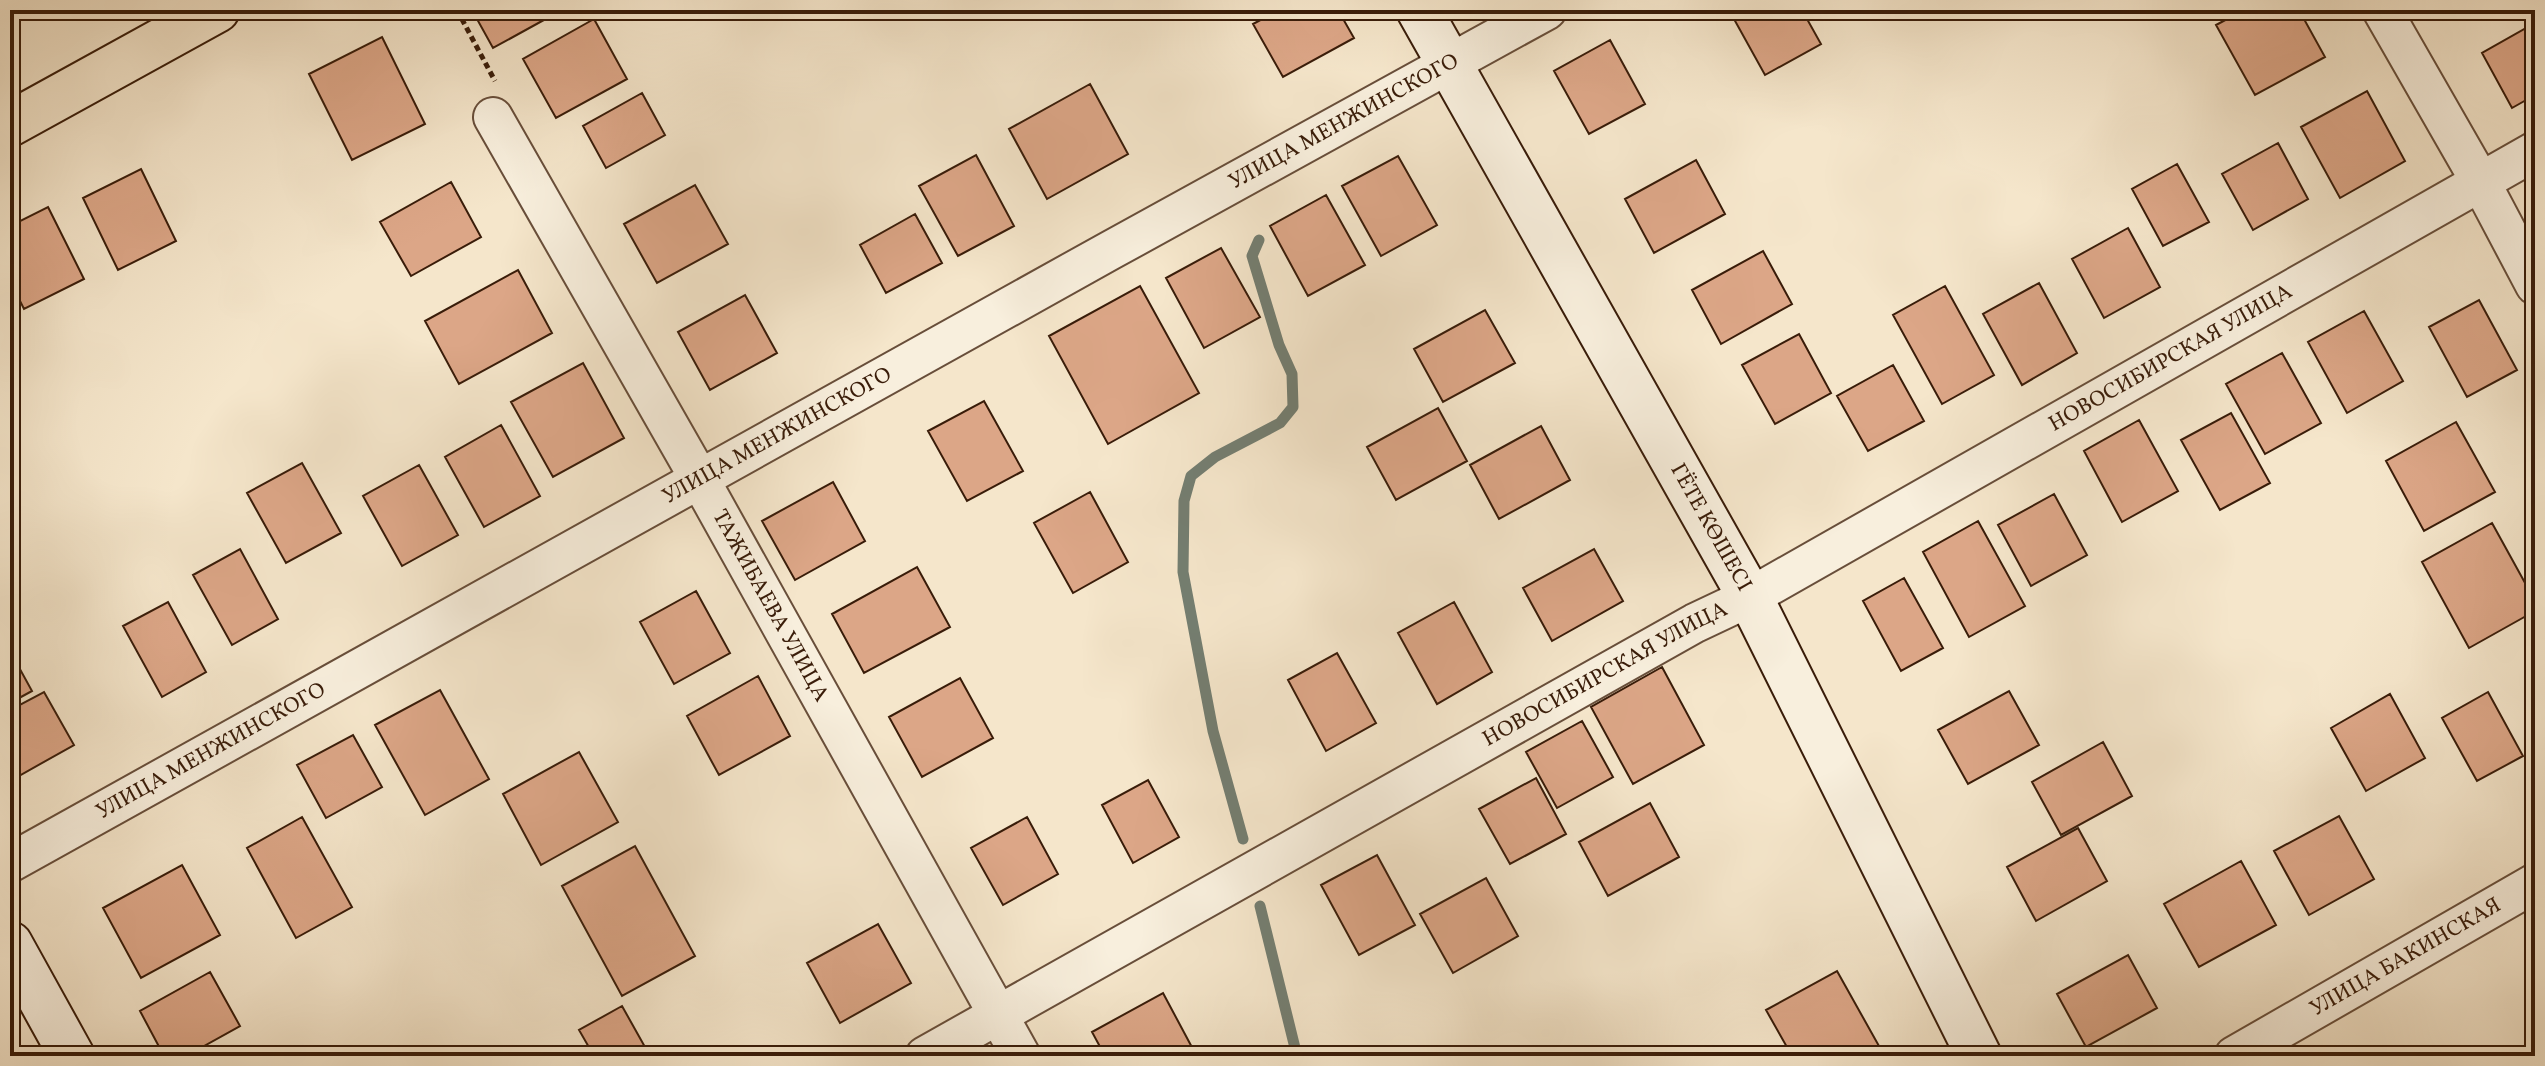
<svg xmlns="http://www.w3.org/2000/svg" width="2545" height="1066" viewBox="0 0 2545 1066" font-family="Vollkorn,serif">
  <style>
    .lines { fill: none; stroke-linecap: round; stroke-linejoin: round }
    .stream { stroke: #747e71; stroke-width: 11 }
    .building { fill: #dca687; stroke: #391c09; stroke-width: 2 }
    .street-casing { stroke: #684e3a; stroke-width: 42 }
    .secondary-casing { stroke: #391c09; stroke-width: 48 }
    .primary-casing { stroke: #391c09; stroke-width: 48 }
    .path { stroke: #391c09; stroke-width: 5; stroke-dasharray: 6 4; stroke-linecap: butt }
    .street { stroke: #f8efdd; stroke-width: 38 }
    .secondary { stroke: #f8efdd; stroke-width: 44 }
    .primary { stroke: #f5e6cb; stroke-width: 44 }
    .labels { text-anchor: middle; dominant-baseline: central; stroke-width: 7; stroke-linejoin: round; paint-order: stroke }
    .street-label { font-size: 22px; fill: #391c09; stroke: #f8efdd }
  </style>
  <rect width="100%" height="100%" fill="#f5e6cb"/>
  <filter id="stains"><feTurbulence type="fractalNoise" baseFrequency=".0025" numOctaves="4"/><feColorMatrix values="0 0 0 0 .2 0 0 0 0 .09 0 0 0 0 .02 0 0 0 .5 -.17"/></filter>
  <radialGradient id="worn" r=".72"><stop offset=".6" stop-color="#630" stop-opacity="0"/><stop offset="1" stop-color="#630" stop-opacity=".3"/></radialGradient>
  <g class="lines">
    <!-- stream -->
    <path class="stream" d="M1243,839L1213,731L1183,572L1184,501L1191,476L1215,457L1280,423L1293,407L1292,374L1279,345L1252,256L1259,240
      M1260,906L1297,1056"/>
  </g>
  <!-- building -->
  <path class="building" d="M472,10H562L493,48Z
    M1279,10H1338L1354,38L1283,77L1253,24Z
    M1729,10H1802L1821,44L1765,75Z
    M2244,10H2299L2325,57L2255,95L2216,25Z
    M594,19L627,79L556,118L523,59Z
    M2535,23V95L2512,108L2482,53Z
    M382,37L425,124L352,160L309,74Z
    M1610,40L1645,104L1589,134L1554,71Z
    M1090,84L1128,154L1047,199L1009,129Z
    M2367,91L2405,161L2340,198L2301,127Z
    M642,93L665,135L606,168L583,126Z
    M2278,143L2308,199L2253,230L2222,174Z
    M976,155L1014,226L958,256L919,186Z
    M1398,156L1437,225L1381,256L1342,186Z
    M1696,160L1725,214L1654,253L1625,199Z
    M2177,164L2209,222L2163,246L2132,189Z
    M141,169L176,241L118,270L83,198Z
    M451,182L481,237L411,276L380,222Z
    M695,185L728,244L657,283L624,224Z
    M1326,195L1365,265L1308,296L1270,226Z
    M48,207L84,279L24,309L10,281V226Z
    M915,214L942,263L886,293L860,245Z
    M2128,228L2160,287L2104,318L2072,259Z
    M1221,248L1260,317L1204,348L1166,278Z
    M1763,251L1792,304L1721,344L1692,290Z
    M518,270L552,333L459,384L425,321Z
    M2039,283L2077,353L2022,385L1983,314Z
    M1140,286L1199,393L1108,444L1049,336Z
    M1945,286L1994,375L1942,404L1893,315Z
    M745,295L777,353L710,390L678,332Z
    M2479,300L2517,370L2467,397L2429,327Z
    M1485,310L1515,363L1443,402L1414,349Z
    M2364,311L2403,381L2347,413L2308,342Z
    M1799,334L1831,393L1775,424L1742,365Z
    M2282,353L2321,423L2265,454L2226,384Z
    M583,363L624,438L553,477L511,402Z
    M1893,365L1924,421L1868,451L1837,396Z
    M984,401L1023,471L967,501L928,431Z
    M1438,408L1467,461L1396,500L1367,447Z
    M2231,413L2270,483L2220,510L2181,440Z
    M2139,420L2178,491L2122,522L2084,451Z
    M2456,422L2495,492L2424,531L2386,461Z
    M501,425L540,496L484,527L445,457Z
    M1541,426L1570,480L1499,519L1470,465Z
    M302,463L341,533L286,563L247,493Z
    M419,465L458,535L402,566L363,496Z
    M833,482L865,541L795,580L762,521Z
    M1090,492L1128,562L1073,593L1034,523Z
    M2054,494L2087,555L2031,586L1998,525Z
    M1978,521L2025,606L1969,637L1923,552Z
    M2492,523L2535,601V611L2469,648L2422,562Z
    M240,549L278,619L232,645L193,575Z
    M1594,549L1623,601L1552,641L1523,588Z
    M917,567L950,627L864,673L832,614Z
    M1904,578L1943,648L1901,671L1863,601Z
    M696,591L730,653L674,684L640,622Z
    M168,602L206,672L162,697L123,626Z
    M1454,602L1492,672L1437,704L1398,633Z
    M10,651L32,691L10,703Z
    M1337,653L1376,723L1326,751L1288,680Z
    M1662,667L1704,745L1633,784L1591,707Z
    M758,676L790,736L719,775L687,716Z
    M960,678L993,738L922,777L889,717Z
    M440,690L489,779L425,815L375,725Z
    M2009,691L2039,745L1968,784L1938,730Z
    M44,692L74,745L10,781V710Z
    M2488,692L2523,756L2477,781L2442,718Z
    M2390,694L2425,758L2366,791L2331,728Z
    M1582,721L1613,777L1557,808L1526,752Z
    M353,735L382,787L326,818L297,765Z
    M2103,742L2132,796L2061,835L2032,782Z
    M579,752L618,822L541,865L503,794Z
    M1536,778L1566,834L1510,864L1479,809Z
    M1148,780L1179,837L1133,863L1102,805Z
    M1650,803L1679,857L1608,896L1579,842Z
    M2339,816L2374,879L2309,915L2274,851Z
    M302,817L352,907L296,938L247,848Z
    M1027,817L1058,874L1003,905L971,848Z
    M2078,828L2107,881L2036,921L2007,867Z
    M635,846L695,956L622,996L562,886Z
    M1377,855L1415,925L1359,955L1321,885Z
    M2241,861L2276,925L2199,967L2164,904Z
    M182,865L220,935L141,978L103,908Z
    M1486,878L1518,936L1453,973L1420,914Z
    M878,924L911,983L840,1023L807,963Z
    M2128,955L2157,1008L2086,1047L2057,994Z
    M1837,971L1884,1055L1792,1056L1766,1010Z
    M210,972L240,1026L186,1056H164L140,1011Z
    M1163,993L1195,1053L1190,1056H1105L1092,1032Z
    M622,1006L650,1056H594L579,1030Z"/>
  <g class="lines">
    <!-- street casing -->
    <g class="street-casing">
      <g id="street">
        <path d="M2382,10L2480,181L2535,285"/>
        <path id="s1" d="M493,117L699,478L1021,1056"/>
        <path id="s2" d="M10,863L1111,250L1547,10"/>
        <path id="s3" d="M925,1056L1695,623L1750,597L2535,151"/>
        <path id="s4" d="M2234,1056L2535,883"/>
      </g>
    </g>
    <!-- secondary casing -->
    <g class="secondary-casing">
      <g id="secondary">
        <path id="s5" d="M1419,10L1750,597L1979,1056"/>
        <path d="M10,944L72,1056"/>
      </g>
    </g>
    <!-- primary casing -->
    <g class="primary-casing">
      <path id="primary" d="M10,124L217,10"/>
    </g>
    <!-- path -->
    <path class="path" d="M457,10L495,81"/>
    <!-- street -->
    <use href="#street" class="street"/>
    <!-- secondary -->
    <use href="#secondary" class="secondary"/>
    <!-- primary -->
    <use href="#primary" class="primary"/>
  </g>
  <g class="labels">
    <!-- street labels -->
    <g class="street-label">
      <text stroke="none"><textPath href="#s2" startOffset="1526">УЛИЦА МЕНЖИНСКОГО</textPath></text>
      <text stroke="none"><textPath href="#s3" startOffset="1428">НОВОСИБИРСКАЯ УЛИЦА</textPath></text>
      <text stroke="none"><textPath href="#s2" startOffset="878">УЛИЦА МЕНЖИНСКОГО</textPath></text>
      <text stroke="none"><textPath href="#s5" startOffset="594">ГЁТЕ КӨШЕСІ</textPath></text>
      <text stroke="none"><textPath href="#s1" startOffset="562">ТАЖИБАЕВА УЛИЦА</textPath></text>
      <text stroke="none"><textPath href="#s3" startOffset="780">НОВОСИБИРСКАЯ УЛИЦА</textPath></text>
      <text stroke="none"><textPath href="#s2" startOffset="230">УЛИЦА МЕНЖИНСКОГО</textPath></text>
      <text stroke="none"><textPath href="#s4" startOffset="198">УЛИЦА БАКИНСКАЯ</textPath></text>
    </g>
  </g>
  <!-- margin -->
  <rect width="2545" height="1066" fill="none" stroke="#f5e6cb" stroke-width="40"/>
  <rect x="12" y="12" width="2521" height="1042" fill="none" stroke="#391c09" stroke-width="4"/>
  <rect x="20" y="20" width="2505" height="1026" fill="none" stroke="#391c09" stroke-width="2"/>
  <rect width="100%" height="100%" filter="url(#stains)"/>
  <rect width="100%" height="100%" fill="url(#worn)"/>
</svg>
